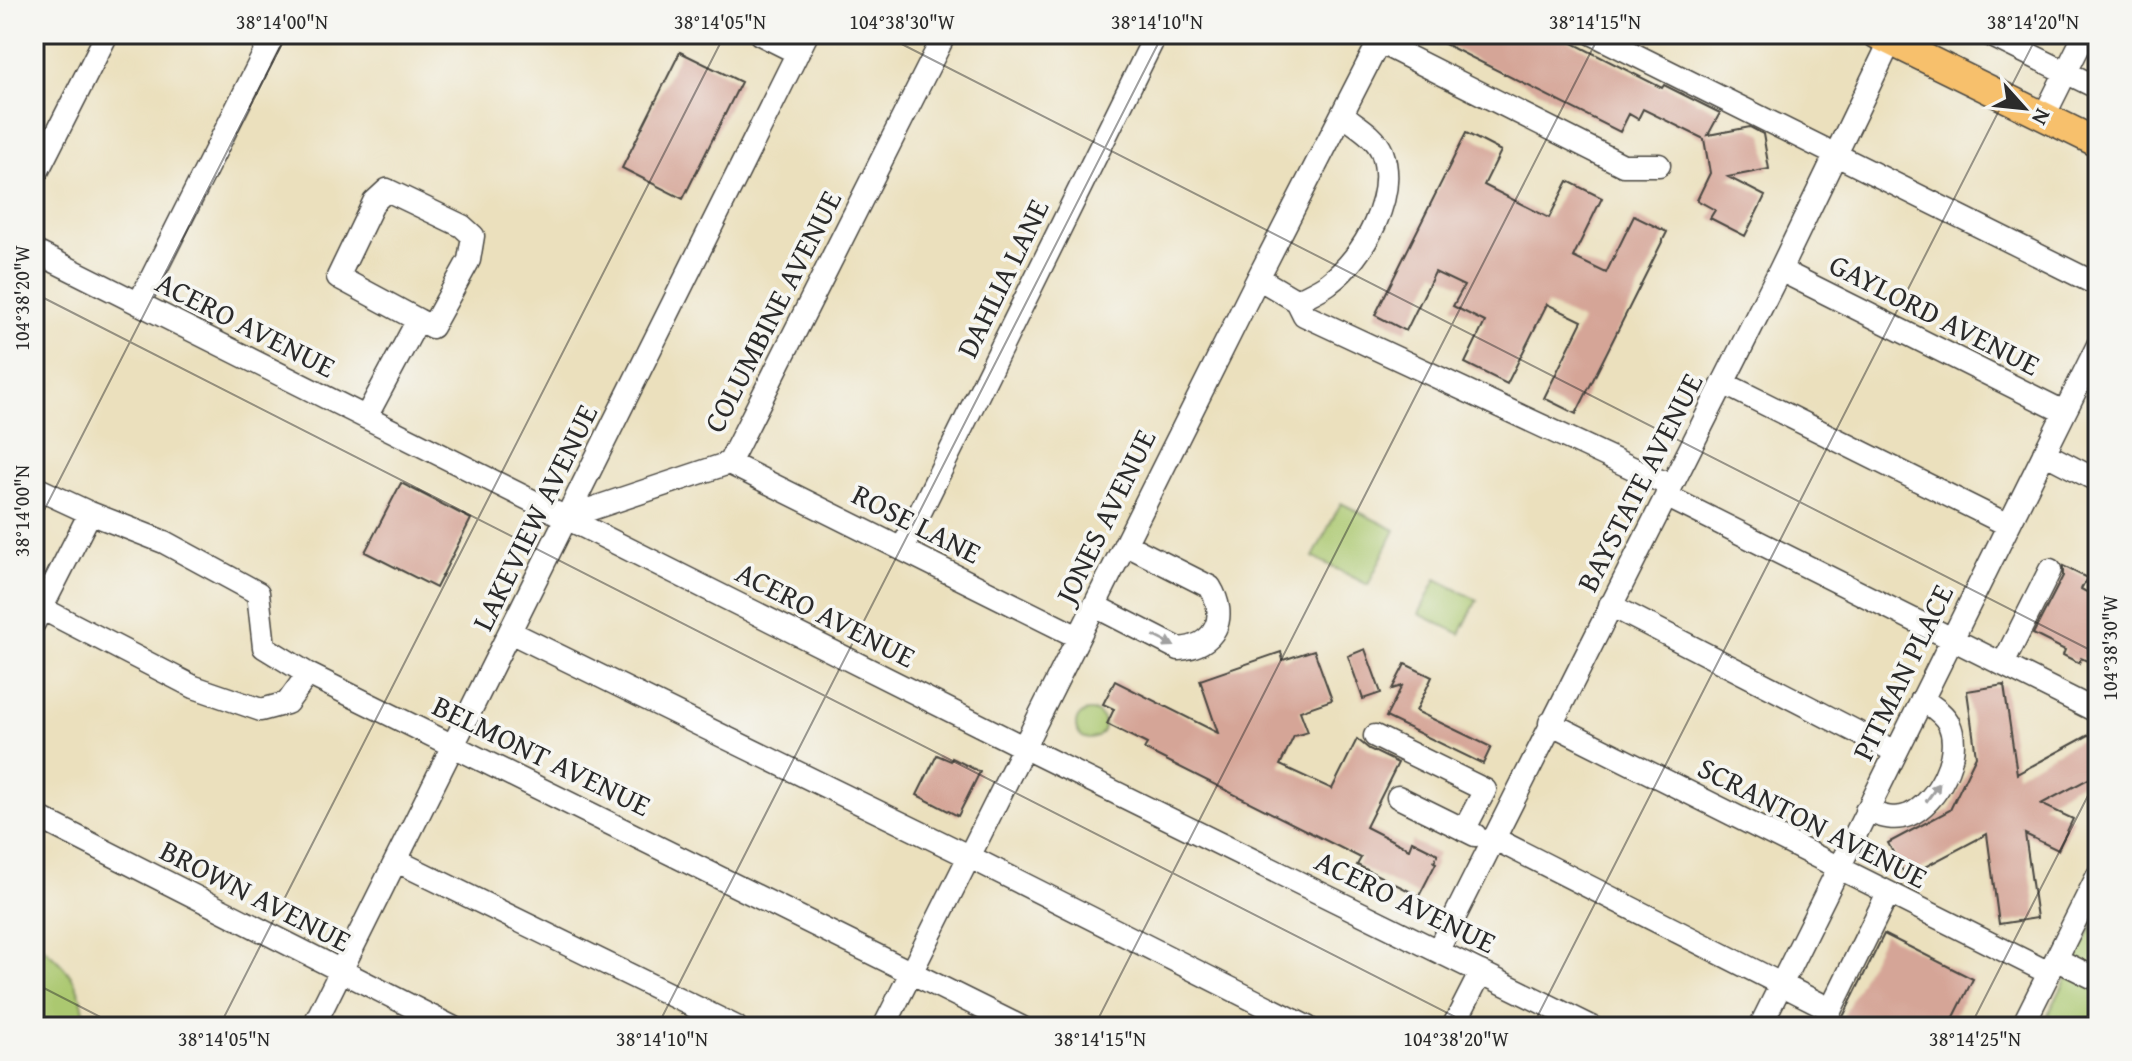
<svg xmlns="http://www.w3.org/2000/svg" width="2132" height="1061" viewBox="0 0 2132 1061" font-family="'Gentium Book Plus',serif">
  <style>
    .green { fill: #abc86f; stroke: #6b7a4d; stroke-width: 2 }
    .building { fill: #d5a597 }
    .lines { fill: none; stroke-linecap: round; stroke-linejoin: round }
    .minor-casing { stroke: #484641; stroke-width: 25 }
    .major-casing { stroke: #484641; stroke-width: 31 }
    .minor { stroke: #fff; stroke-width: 22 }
    .major { stroke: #f7c06c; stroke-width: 28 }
    .oneway { fill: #a0a0a0 }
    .ticks { fill: none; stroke: #2b2b2b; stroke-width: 2; stroke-opacity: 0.45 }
    .labels { text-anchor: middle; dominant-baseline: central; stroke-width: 7; stroke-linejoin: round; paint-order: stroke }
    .street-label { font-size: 30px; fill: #2b2b2b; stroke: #f6f6f2 }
    .neatline { fill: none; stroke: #2b2b2b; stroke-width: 3 }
    .ticks-label { font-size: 20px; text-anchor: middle; fill: #2b2b2b }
  </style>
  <rect width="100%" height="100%" fill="#f6f6f2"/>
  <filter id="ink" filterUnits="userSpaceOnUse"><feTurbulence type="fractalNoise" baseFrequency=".0125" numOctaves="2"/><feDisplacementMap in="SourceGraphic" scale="16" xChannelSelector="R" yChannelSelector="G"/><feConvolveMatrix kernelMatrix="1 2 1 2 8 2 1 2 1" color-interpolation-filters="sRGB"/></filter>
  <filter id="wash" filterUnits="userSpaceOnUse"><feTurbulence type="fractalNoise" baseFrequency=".006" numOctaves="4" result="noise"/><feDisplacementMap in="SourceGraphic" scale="32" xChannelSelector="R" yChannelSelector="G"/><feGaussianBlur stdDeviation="1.8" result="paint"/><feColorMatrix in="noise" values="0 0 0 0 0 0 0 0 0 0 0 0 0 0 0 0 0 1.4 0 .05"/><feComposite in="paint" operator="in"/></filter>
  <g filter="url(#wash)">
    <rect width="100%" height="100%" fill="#ebe0bd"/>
    <!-- green -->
    <path class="green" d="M1341,503L1395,530L1368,585L1313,557Z
      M1436,579L1477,600L1460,634L1419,614Z
      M1076 725a14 14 0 1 1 28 0a14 14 0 1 1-28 0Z
      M2098,916V1027H2042Z
      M34,940C68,968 82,981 86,1027H34Z"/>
    <g id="blocks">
      <!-- building -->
      <path class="building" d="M1425,34H1555L1662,88L1664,85L1720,113L1708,135L1750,127L1763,134L1769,169L1728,177L1765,196L1745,236L1710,218L1715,210L1697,200L1710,173L1704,139L1643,109L1638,119L1629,114L1620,132Z
        M680,52L741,82L683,199L622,168Z
        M1466,133L1501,151L1484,185L1549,218L1568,181L1602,198L1573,257L1606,273L1634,216L1667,232L1576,414L1544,398L1582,321L1547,304L1507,384L1465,363L1485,322L1453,306L1464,286L1435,272L1406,331L1375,315Z
        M401,483L471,519L436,588L365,552Z
        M2063,566L2087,578L2081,589L2098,598V666L2081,658L2079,663L2063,655L2065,650L2033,634L2063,576Z
        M1365,649L1381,693L1363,699L1348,656Z
        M1314,650L1332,700L1300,711L1308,732L1294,736L1280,765L1332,789L1357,739L1369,749L1398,763L1366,827L1409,849L1412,841L1438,854L1434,862L1436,863L1419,896L1357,865L1361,858L1144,749L1147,744L1107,724L1114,709L1103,704L1115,681L1218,733L1200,680L1281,652L1283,660Z
        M1405,664L1432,677L1416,711L1491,747L1483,764L1386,717L1402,686L1392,689Z
        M2004,685L2017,774L2098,730V774L2041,804L2073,819L2058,850L2025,834L2037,918L1999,924L1987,834L1906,877L1888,843L1950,810L1976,756L1967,691Z
        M937,755L951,761L952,758L980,772L958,816L917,795Z
        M1884,934L1973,979L1949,1027H1838Z"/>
    </g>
  </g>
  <g filter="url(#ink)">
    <use href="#blocks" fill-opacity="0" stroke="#484641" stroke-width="2"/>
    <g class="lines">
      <!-- minor casing -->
      <g class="minor-casing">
        <path id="minor" d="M760,34L798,53
          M1593,34L2098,285
          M1988,34L2098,88
          M1379,42L1623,165H1659
          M2044,116L2085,34
          M34,178L107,34
          M34,251L1025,748L1592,1027
          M1780,270L2064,412
          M1258,278L1297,301L1304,315L1671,486
          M1297,301C1307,295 1320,290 1329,283C1364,257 1398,196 1382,152C1375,135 1355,125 1342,114
          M139,303L274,34
          M1723,383L2008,525
          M366,417L418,320L338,277L374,202L387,190L462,226L473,236L469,260L432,327L418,320
          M2044,453L2098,481
          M729,463L1078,637
          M34,487L90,513
          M1666,496L2098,712
          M567,517L729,463L945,34
          M902,549L1156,34
          M1610,605L1896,752
          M1095,606L1179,649C1215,646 1229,618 1210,587L1125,544
          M41,608L194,687L261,710L287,703L308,674L1021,1027
          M34,623L90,513L164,542L258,593L264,647L308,674
          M510,632L970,857L1307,1027
          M2003,664L2050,570
          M1550,723L2049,973
          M1375,736L1485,790L1464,830
          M1398,797L1475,835
          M1866,811C1881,816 1894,821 1909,815C1937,803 1963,754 1949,724C1944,713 1931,706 1922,699
          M34,815L452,1027
          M1493,838L1830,1009
          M397,861L736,1027
          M1438,950L1780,270L1891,40
          M2056,959L2098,980
          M313,1027L807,34
          M884,1027L1258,278L1383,34
          M1453,1027L1481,972
          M1760,1027L2098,345
          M1822,1027L1888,893
          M2022,1027L2098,875"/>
      </g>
      <!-- major casing -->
      <g class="major-casing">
        <path id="major" d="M1876,34L2098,143"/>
      </g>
      <!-- minor -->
      <use href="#minor" class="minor"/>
      <!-- major -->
      <use href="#major" class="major"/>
    </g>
    <!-- one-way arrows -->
    <defs><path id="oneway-solid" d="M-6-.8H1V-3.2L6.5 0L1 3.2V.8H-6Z" transform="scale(2)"/></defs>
    <g class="oneway">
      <use href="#oneway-solid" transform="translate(1164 641) rotate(27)"/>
      <use href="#oneway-solid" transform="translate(1933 792) rotate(-54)"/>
    </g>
  </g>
  <!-- ticks -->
  <path class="ticks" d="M882,34L2098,654M34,293L1475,1027M34,530L287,34M34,983L120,1027M219,1027L725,34M657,1027L1163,34M1094,1027L1600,34M1532,1027L2038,34M1970,1027L2098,776"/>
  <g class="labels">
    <!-- street labels -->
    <g class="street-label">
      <text transform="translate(1002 278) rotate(-64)">DAHLIA LANE</text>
      <text transform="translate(772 311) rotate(-63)">COLUMBINE AVENUE</text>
      <text transform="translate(1935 314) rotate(27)">GAYLORD AVENUE</text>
      <text transform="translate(246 324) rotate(27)">ACERO AVENUE</text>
      <text transform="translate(1639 482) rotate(-63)">BAYSTATE AVENUE</text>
      <text transform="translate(1105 516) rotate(-64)">JONES AVENUE</text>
      <text transform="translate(534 517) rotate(-64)">LAKEVIEW AVENUE</text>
      <text transform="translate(917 523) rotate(27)">ROSE LANE</text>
      <text transform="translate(826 614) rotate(27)">ACERO AVENUE</text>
      <text transform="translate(1902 672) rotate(-64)">PITMAN PLACE</text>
      <text transform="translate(542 755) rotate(26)">BELMONT AVENUE</text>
      <text transform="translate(1813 822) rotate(27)">SCRANTON AVENUE</text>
      <text transform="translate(256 895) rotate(27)">BROWN AVENUE</text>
      <text transform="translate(1406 901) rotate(26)">ACERO AVENUE</text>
    </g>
  </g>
  <!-- margin -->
  <rect width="2132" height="1061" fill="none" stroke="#f6f6f2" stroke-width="88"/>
  <!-- north arrow -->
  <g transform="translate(2024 108) rotate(117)" stroke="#f6f6f2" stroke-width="6" paint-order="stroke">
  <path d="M0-6L14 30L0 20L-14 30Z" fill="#2b2b2b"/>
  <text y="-12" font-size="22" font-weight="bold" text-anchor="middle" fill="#2b2b2b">N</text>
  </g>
  <rect x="44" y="44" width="2044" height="973" class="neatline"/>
  <g class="ticks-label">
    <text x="282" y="29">38°14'00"N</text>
    <text x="720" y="29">38°14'05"N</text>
    <text x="902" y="29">104°38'30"W</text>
    <text x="1157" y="29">38°14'10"N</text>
    <text x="1595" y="29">38°14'15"N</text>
    <text x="2033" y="29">38°14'20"N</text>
    <text transform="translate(22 298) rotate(-90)" y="7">104°38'20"W</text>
    <text transform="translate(22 511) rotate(-90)" y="7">38°14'00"N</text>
    <text transform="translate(2110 648) rotate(-90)" y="7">104°38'30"W</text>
    <text x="224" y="1046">38°14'05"N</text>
    <text x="662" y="1046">38°14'10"N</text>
    <text x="1100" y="1046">38°14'15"N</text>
    <text x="1456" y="1046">104°38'20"W</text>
    <text x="1975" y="1046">38°14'25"N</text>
  </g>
</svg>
